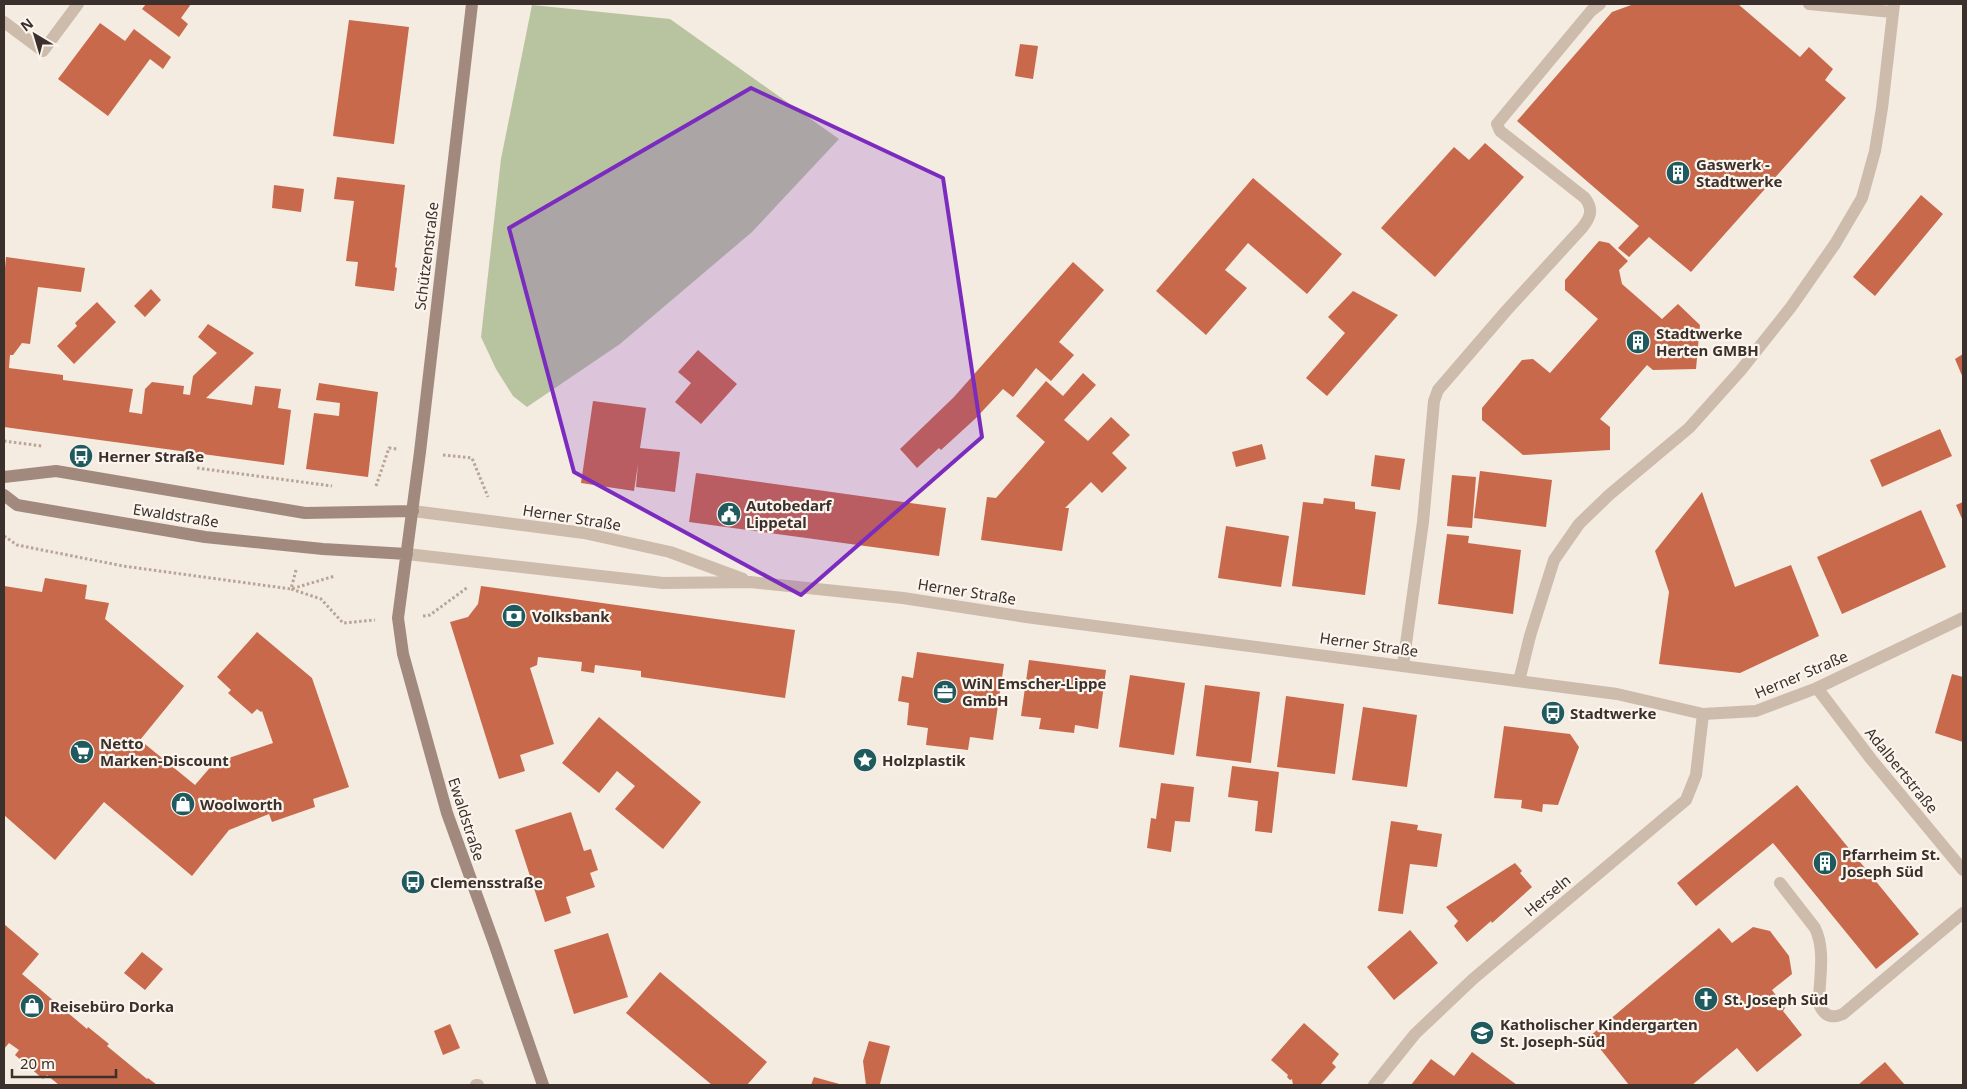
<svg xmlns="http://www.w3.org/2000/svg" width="1967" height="1089" viewBox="0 0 1967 1089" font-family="'Noto Sans',sans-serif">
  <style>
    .green { fill: #b8c4a0 }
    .building { fill: #c8694b }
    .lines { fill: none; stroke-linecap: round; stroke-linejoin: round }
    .path { stroke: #b9a596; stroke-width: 3; stroke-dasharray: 2.5 2.5; stroke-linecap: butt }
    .service { stroke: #cdbbac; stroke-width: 12 }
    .minor { stroke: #cdbbac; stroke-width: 12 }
    .tertiary { stroke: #cdbbac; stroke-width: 12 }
    .secondary { stroke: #a18a7d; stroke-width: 12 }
    .marked { fill: #7b2cbf; fill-opacity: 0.2; stroke: #7b2cbf; stroke-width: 4; stroke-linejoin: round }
    .labels { text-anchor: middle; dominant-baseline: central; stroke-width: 4.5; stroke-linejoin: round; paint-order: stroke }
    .poi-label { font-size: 15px; font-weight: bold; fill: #3b302b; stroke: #fbf5ee; text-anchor: start }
    .street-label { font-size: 15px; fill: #3b302b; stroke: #fbf5ee }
  </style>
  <rect width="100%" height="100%" fill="#f4ebe1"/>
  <!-- green -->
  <path class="green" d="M532,5L670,19L839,139L752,232L620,344L527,407L513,396L496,369L481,337L501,159Z"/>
  <!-- building -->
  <path class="building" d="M146,4H191L181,18L188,24L179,37L142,9Z
    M1634,4H1738L1800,57L1809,47L1833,69L1825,80L1846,98L1691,272L1649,237L1629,257L1618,248L1639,226L1517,121L1612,12Z
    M349,20L409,27L394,144L333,136Z
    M100,23L125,41L134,29L171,57L163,69L150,59L108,116L58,79Z
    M1020,44L1038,46L1033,79L1015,76Z
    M1485,143L1524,177L1435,277L1381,228L1454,147L1469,160Z
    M337,177L405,185L395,267L397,268L394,291L355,286L358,262L346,261L354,201L334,199Z
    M1253,178L1342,254L1307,294L1248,243L1225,270L1247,288L1206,335L1156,291Z
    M274,185L304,189L301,212L272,208Z
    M1921,195L1943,214L1875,296L1853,277Z
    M1599,241L1609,243L1628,261L1619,270L1622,284L1662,319L1678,304L1700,325L1696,369L1653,370L1647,365L1600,419L1610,427V450L1523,455L1482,420V408L1522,360L1533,359L1550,373L1598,319L1565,290V280Z
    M6,257L85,268L81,292L38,287L30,344L22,343L13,355H10L9,368L63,375V380L133,389L129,412L142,414L145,389L152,382L184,386L183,394L190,395L193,376L217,353L198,337L208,324L254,353L206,398L252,405L255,386L281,389L278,408L291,410L284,465L4,427V278Z
    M1073,262L1104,290L1059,342L1074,355L1051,381L1036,368L1013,397L1003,389L976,418L941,450L939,448L917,468L900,449L954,397Z
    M151,289L161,300L145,317L134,306Z
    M1353,291L1398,315L1327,396L1306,378L1345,333L1328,317Z
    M97,302L116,322L74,364L57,346L77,326L75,323Z
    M698,350L737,384L701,424L675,402L691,383L678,372Z
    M1963,354V378L1955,359Z
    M1083,373L1096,385L1064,420L1088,441L1111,417L1130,435L1112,453L1127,468L1102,493L1091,482L1065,508H1069L1062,551L981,540L987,497L996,498L1045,442L1016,416L1046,381L1063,396Z
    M319,383L378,392L368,477L306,469L314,413L339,416L340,403L316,400Z
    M593,401L646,408L640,448L680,452L675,492L636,487L638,464L634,491L581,483Z
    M1940,429L1952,456L1882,487L1870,460Z
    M1262,444L1266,459L1236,467L1232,452Z
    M1375,455L1405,459L1400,490L1371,486Z
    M1480,471L1552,480L1546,527L1474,518Z
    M696,473L946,508L939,556L689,522Z
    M1452,475L1476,477L1472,528L1447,526Z
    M1702,492L1735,587L1791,565L1819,636L1740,673L1659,664L1669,592L1655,551Z
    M1324,498L1355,502V509L1376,512L1365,595L1292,586L1303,502L1323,504Z
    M1963,502V521L1956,505Z
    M1921,510L1946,567L1842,614L1817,557Z
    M1226,526L1289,536L1281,587L1218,578Z
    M1447,534L1469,536L1468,543L1521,550L1513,614L1438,604Z
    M45,578L87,585L85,599L109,603L105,619L184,686L140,740L195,785L214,763L273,743L262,711L261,712L257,709L252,714L228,693L231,690L217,677L257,632L312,678L349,787L313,799L315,807L272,822L269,814L229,830L192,876L104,802L55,860L4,815V586L42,592Z
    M481,586L795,630L785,698L641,677V671L595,665L594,673L581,671L582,662L538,657L537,665L530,668L554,744L520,755L525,771L499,779L450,622L468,617L478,604Z
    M917,652L1004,664L993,740L970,737L968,750L926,745L928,728L907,725L909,703L898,701L902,676L913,678Z
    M1029,660L1106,670L1098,729L1075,725L1074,733L1039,729L1041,718L1021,716Z
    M1952,674L1963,677V742L1935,733Z
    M1130,675L1185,683L1174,755L1119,747Z
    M1205,685L1260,692L1251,763L1196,756Z
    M1286,696L1344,704L1335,774L1277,767Z
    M1363,707L1417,715L1407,787L1352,780Z
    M599,717L701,802L663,849L615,809L635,786L617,771L599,793L562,763Z
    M1504,726L1570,734L1579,747L1558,805L1543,804L1542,812L1521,808L1522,800L1494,798Z
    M1232,766L1279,772L1272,833L1255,831L1258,801L1228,797Z
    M1161,783L1194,787L1190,822L1175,821L1171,852L1147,848L1151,818L1156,819Z
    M1797,785L1919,934L1876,969L1773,843L1696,906L1677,883Z
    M571,812L584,851L591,849L598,870L590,873L595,887L566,897L571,913L545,922L515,830Z
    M1391,821L1418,825L1417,830L1442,834L1437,867L1410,864L1403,914L1378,911Z
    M1515,863L1522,871L1520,873L1532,887L1492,923L1491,921L1467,942L1454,926L1458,921L1446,907Z
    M4,924L39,954L22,974L87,1029L88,1027L109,1044L107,1046L147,1079L148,1078L157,1085H59L47,1075L43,1079L15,1055L19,1050L9,1043L4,1049Z
    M1753,927L1770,931L1789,956L1792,974L1772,990L1785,1008L1783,1011L1802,1035L1757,1072L1737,1048L1692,1085H1629L1590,1036L1719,928L1732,943Z
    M1410,930L1438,963L1394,1000L1367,967Z
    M608,933L628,997L574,1014L554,950Z
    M142,952L163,969L145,990L124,973Z
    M660,972L767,1062L747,1085H712L626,1013Z
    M1304,1023L1339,1054L1332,1063L1336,1067L1320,1085H1293L1292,1079L1290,1080L1287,1077L1288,1075L1271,1060Z
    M450,1024L460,1048L443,1055L434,1031Z
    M869,1041L890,1046L880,1084L866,1085L863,1061Z
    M1472,1052L1517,1085H1411L1431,1059L1454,1076Z
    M1885,1062L1905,1085H1858Z
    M814,1077L843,1085H811Z"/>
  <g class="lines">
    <!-- path -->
    <path class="path" d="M4,441L42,446
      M443,455L472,458L488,497
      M197,468L332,486
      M376,486L389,448L397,449
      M4,536L17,545L123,566L291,589L335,576
      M296,570L291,589L321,599L343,623L375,620
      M423,616L430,615L468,587"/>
    <!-- service -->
    <path class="service" d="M1809,4L1892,12
      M1403,665L1423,522L1434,401L1438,390L1506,311L1582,228C1590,218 1594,210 1585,198L1500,131L1497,124L1591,11L1600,4
      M1519,681L1530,636L1554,560L1579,524L1609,495L1689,428L1741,370L1791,307L1835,244L1862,198L1875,151L1882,108L1894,4
      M1780,883L1815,928C1826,951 1819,979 1819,1004C1824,1016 1831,1019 1843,1014L1963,913"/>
    <!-- minor -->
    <path class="minor" d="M4,22L43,51L78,4
      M1817,688L1871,759L1963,870
      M476,1085H478
      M1374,1085L1415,1034L1473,979L1686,800L1696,775L1703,714"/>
    <!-- tertiary -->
    <path class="tertiary" d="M413,511L584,533L670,552L743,579
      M407,554L663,583L750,582L903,598L1026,617L1617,694L1703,714L1756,711L1817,688L1963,618"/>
    <!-- secondary -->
    <path class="secondary" d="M472,4L420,452L398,618L403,654L447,813L494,943L543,1085
      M4,477L56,471L305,513L413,511
      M4,495L17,505L205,537L323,549L407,554"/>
  </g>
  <!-- marked area -->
  <path class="marked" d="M751,88L943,178L982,437L801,595L574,472L509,228Z"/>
  <!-- icons -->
  <defs>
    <g id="building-disc" transform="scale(1.25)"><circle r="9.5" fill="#1f5a5e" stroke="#fbf5ee"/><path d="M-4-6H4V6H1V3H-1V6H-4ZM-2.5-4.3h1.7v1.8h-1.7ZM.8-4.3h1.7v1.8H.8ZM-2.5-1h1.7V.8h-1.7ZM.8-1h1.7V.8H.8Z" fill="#fff"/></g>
    <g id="bus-disc" transform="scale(1.25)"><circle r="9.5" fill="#1f5a5e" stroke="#fbf5ee"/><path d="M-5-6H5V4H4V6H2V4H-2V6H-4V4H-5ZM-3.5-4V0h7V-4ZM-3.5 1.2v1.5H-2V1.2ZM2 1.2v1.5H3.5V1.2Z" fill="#fff"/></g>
    <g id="civic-disc" transform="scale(1.25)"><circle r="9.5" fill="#1f5a5e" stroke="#fbf5ee"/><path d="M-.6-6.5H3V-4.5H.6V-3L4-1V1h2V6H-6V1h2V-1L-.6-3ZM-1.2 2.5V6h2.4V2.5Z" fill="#fff"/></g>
    <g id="bank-disc" transform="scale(1.25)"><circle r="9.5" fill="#1f5a5e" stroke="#fbf5ee"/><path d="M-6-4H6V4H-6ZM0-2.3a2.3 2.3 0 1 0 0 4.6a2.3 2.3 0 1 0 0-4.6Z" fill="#fff"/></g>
    <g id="office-disc" transform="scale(1.25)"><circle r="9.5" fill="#1f5a5e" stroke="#fbf5ee"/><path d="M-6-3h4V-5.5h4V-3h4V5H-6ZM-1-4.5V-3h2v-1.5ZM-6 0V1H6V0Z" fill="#fff"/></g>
    <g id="supermarket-disc" transform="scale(1.25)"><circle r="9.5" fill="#1f5a5e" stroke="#fbf5ee"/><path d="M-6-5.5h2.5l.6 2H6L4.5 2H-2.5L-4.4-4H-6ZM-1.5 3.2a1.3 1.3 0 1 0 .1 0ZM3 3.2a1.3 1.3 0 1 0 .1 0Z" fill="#fff"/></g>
    <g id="sight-disc" transform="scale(1.25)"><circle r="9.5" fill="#1f5a5e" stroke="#fbf5ee"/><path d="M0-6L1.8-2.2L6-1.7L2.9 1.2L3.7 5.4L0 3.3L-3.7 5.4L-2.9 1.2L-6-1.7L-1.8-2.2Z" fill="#fff"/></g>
    <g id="shop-disc" transform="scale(1.25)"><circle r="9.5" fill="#1f5a5e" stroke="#fbf5ee"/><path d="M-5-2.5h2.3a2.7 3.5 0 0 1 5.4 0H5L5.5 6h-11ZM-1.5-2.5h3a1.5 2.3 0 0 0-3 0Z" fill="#fff"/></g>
    <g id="church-disc" transform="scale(1.25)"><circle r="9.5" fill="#1f5a5e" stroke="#fbf5ee"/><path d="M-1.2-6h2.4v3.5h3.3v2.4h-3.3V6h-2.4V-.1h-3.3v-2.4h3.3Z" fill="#fff"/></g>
    <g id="school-disc" transform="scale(1.25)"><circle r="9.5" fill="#1f5a5e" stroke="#fbf5ee"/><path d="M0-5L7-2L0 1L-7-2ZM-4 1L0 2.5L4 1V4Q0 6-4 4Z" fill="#fff"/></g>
  </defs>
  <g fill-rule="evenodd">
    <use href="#building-disc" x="1678" y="173"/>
    <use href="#building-disc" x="1638" y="342"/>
    <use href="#bus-disc" x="81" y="456"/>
    <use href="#civic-disc" x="729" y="514"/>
    <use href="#bank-disc" x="514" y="616"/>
    <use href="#office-disc" x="945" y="692"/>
    <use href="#bus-disc" x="1553" y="713"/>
    <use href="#supermarket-disc" x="82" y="752"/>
    <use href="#sight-disc" x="865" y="760"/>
    <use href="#shop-disc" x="183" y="804"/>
    <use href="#building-disc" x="1825" y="863"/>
    <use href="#bus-disc" x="413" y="882"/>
    <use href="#church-disc" x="1706" y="999"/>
    <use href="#shop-disc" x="32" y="1006"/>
    <use href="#school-disc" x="1482" y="1033"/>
  </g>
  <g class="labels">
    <!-- poi labels -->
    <g class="poi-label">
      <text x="1696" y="164">Gaswerk -<tspan x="1696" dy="17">Stadtwerke</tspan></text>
      <text x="1656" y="333">Stadtwerke<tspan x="1656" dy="17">Herten GMBH</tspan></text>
      <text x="98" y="456">Herner Straße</text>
      <text x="746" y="505">Autobedarf<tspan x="746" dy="17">Lippetal</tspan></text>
      <text x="532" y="616">Volksbank</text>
      <text x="962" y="683">WiN Emscher-Lippe<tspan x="962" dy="17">GmbH</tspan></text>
      <text x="1570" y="713">Stadtwerke</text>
      <text x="100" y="743">Netto<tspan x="100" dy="17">Marken-Discount</tspan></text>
      <text x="882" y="760">Holzplastik</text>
      <text x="200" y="804">Woolworth</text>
      <text x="1842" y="854">Pfarrheim St.<tspan x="1842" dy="17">Joseph Süd</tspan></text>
      <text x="430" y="882">Clemensstraße</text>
      <text x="1724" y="999">St. Joseph Süd</text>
      <text x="50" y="1006">Reisebüro Dorka</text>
      <text x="1500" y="1024">Katholischer Kindergarten<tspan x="1500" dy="17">St. Joseph-Süd</tspan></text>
    </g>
    <!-- street labels -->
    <g class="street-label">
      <text transform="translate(426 256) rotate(-83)">Schützenstraße</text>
      <text transform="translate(176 515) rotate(9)">Ewaldstraße</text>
      <text transform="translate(572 517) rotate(9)">Herner Straße</text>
      <text transform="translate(967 591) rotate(9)">Herner Straße</text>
      <text transform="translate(1369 644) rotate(8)">Herner Straße</text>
      <text transform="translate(1801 674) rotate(-23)">Herner Straße</text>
      <text transform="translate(1902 770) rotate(51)">Adalbertstraße</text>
      <text transform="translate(467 819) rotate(72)">Ewaldstraße</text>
      <text transform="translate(1547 895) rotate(-40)">Herseln</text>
    </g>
  </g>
  <!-- border -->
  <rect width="1967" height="1089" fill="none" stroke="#3b302b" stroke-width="10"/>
  <!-- north arrow -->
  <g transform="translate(35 35) rotate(322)" stroke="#fbf5ee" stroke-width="4" paint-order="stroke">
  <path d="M0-4L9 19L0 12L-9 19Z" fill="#3b302b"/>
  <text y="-8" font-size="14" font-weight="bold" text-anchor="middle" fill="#3b302b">N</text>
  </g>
  <!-- scale -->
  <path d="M12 1069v8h104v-8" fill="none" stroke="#3b302b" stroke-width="2.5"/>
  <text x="20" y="1069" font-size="15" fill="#3b302b" stroke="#fbf5ee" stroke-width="4" paint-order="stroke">20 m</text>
</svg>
